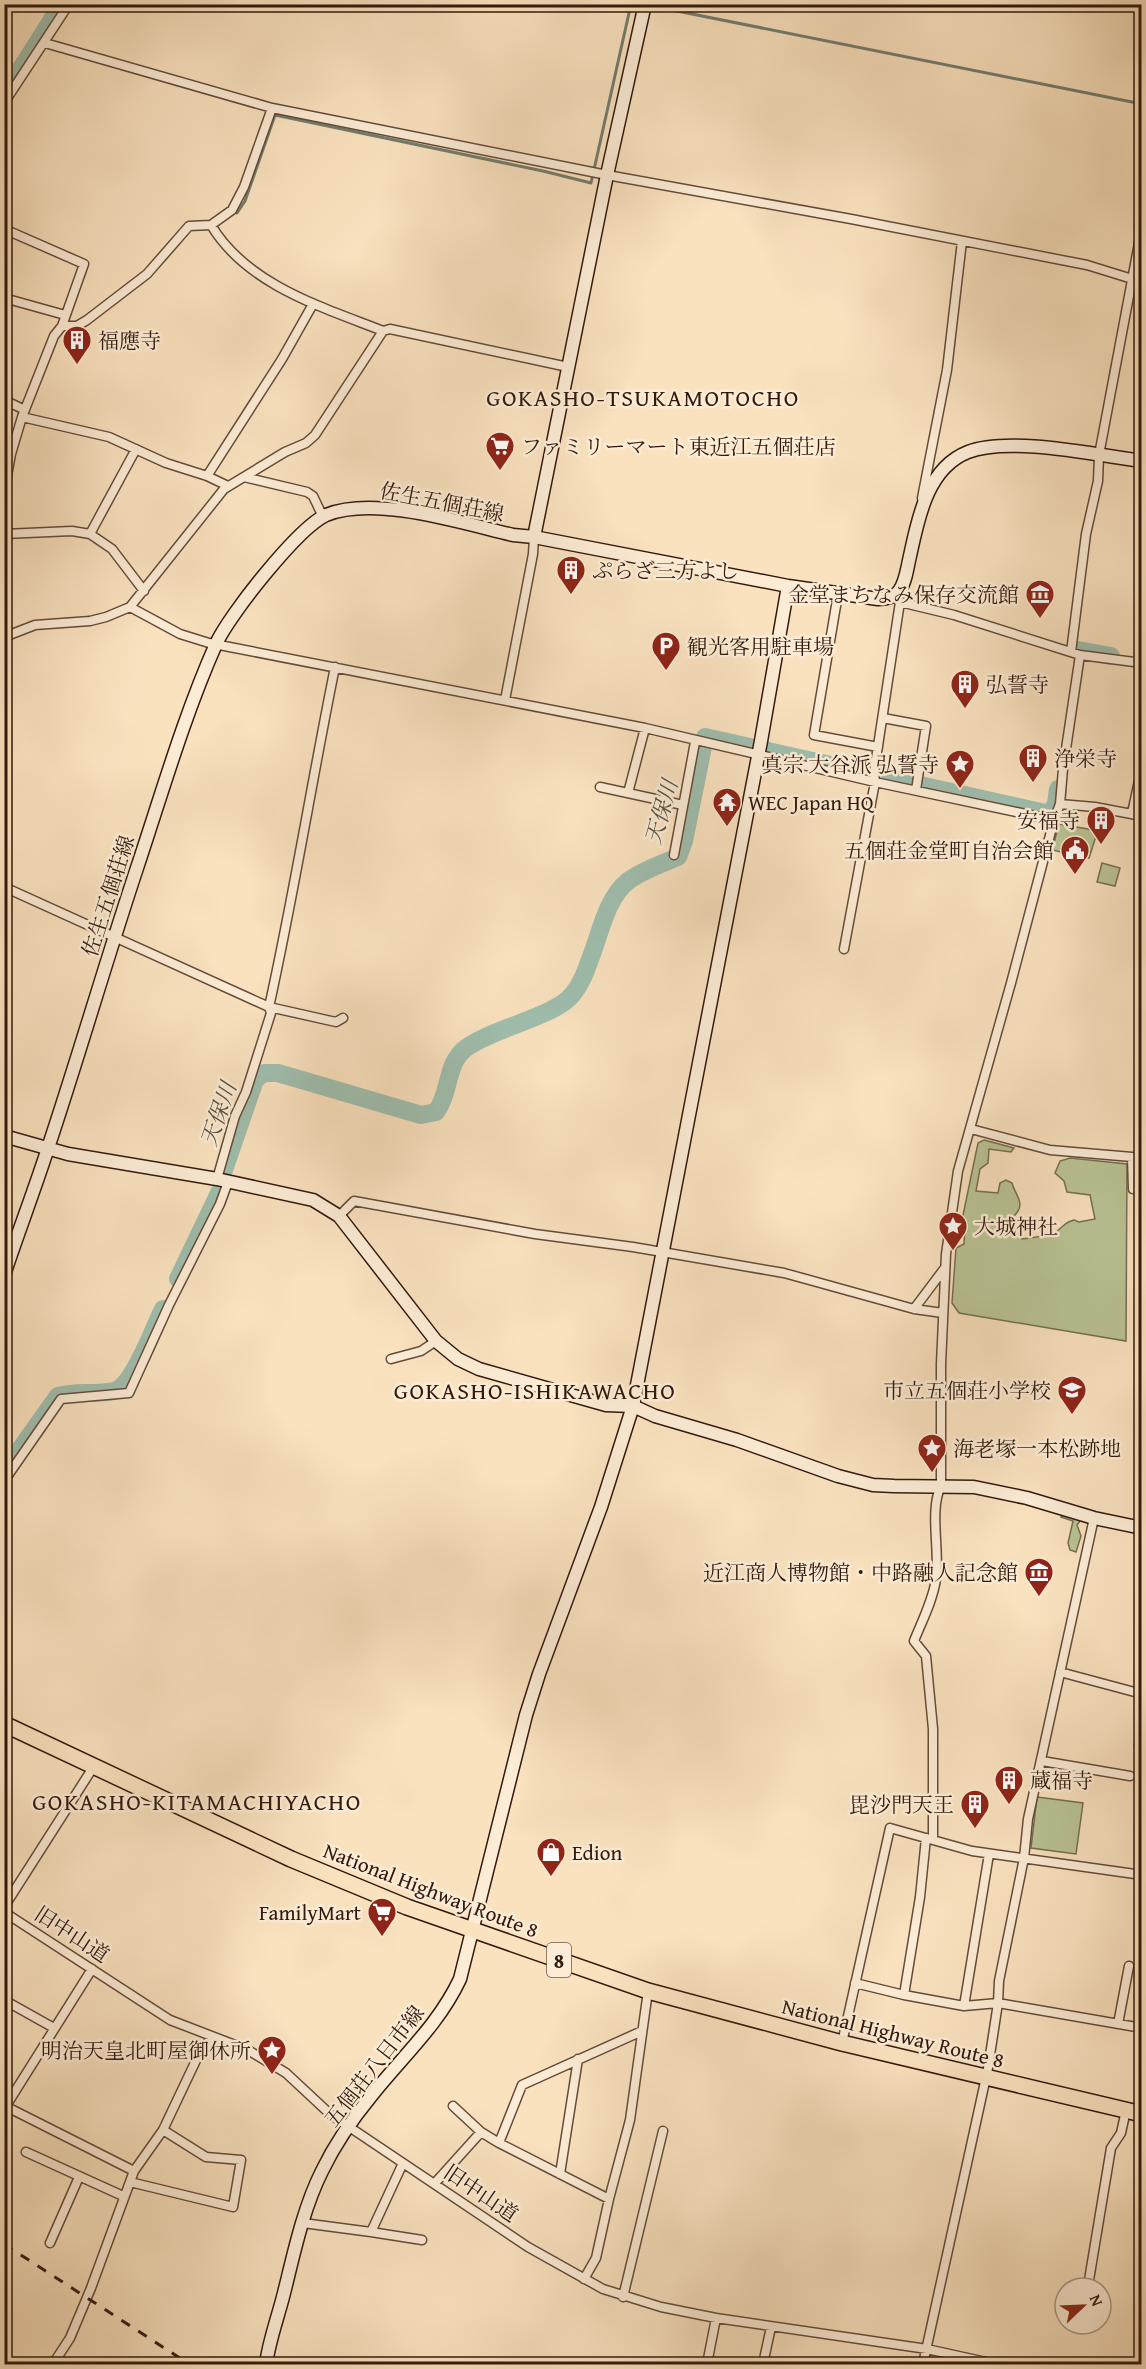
<svg xmlns="http://www.w3.org/2000/svg" width="1146" height="2369" viewBox="0 0 1146 2369" font-family="'Gentium Book Plus','Noto Serif JP',serif">
  <style>
    .green { fill: #bac495; stroke: #766e51; stroke-width: 1.5 }
    .lines { fill: none; stroke-linecap: round; stroke-linejoin: round }
    .stream { stroke: #737c6e; stroke-width: 3 }
    .river { stroke: #9fbeae; stroke-width: 18 }
    .street-casing { stroke: #644b3a; stroke-width: 11 }
    .secondary-casing { stroke: #32190d; stroke-width: 15 }
    .highway-casing { stroke: #32190d; stroke-width: 18 }
    .street { stroke: #fcecd5; stroke-width: 8 }
    .secondary { stroke: #fcecd5; stroke-width: 12 }
    .highway { stroke: #fae2bf; stroke-width: 15 }
    .rail { stroke: #32190d; stroke-width: 3; stroke-dasharray: 10 10; stroke-linecap: butt }
    .labels { text-anchor: middle; dominant-baseline: central; stroke-width: 5; stroke-linejoin: round; paint-order: stroke }
    .shield { fill: #fcecd5; stroke: #6f5849; stroke-width: 1.5 }
    .shield-label { font-size: 20px; font-weight: bold; fill: #32190d }
    .poi-label { font-size: 21px; fill: #32190d; stroke: #fcecd5; text-anchor: start }
    .street-label { font-size: 21px; fill: #32190d; stroke: #fcecd5 }
    .water-label { font-size: 22px; font-style: italic; fill: #585345; stroke: #fcecd5 }
    .quarter-label { font-size: 24px; letter-spacing: 1.5px; fill: #32190d; stroke: #fcecd5 }
  </style>
  <rect width="100%" height="100%" fill="#fae2bf"/>
  <filter id="stains"><feTurbulence type="fractalNoise" baseFrequency=".00333" numOctaves="4"/><feColorMatrix values="0 0 0 0 .2 0 0 0 0 .09 0 0 0 0 .02 0 0 0 .5 -.17"/></filter>
  <radialGradient id="worn" r=".72"><stop offset=".6" stop-color="#630" stop-opacity="0"/><stop offset="1" stop-color="#630" stop-opacity=".3"/></radialGradient>
  <!-- green -->
  <path class="green" d="M1059,824L1088,829L1097,833L1089,858L1052,850Z
    M1102,863L1120,868L1115,886L1097,882Z
    M984,1140L1014,1148L1011,1152L989,1149L988,1163L980,1169L976,1191L998,1193L1000,1183L1006,1180L1012,1183C1014,1192 1024,1202 1018,1211C1016,1214 1014,1216 1012,1219L1015,1231L1022,1239C1033,1237 1048,1237 1057,1231C1064,1226 1065,1222 1074,1220L1079,1222L1095,1219L1090,1195L1067,1192L1064,1181L1055,1173L1060,1161L1070,1158L1127,1164L1126,1341L959,1313L952,1303L956,1248L964,1244L965,1226L962,1220L978,1143Z
    M1062,1515L1081,1520L1077,1525L1081,1536L1076,1552L1070,1550L1068,1543L1073,1521L1061,1517Z
    M1037,1797L1083,1803L1076,1854L1031,1848Z"/>
  <g class="lines">
    <!-- stream -->
    <path class="stream" d="M647,5L1142,104
      M237,213L245,201L275,115L543,171L591,183L631,4"/>
    <!-- river -->
    <path class="river" d="M4,95L62,4
      M1078,650L1111,656
      M224,1170L255,1080L264,1073H278L421,1115L436,1112C451,1092 445,1064 466,1048C493,1028 554,1017 572,995C582,983 587,968 592,954C601,930 607,898 628,881C643,870 661,864 678,857L684,841L705,737L1050,814L1056,804L1058,789
      M178,1279L220,1191
      M4,1472L58,1396C76,1391 96,1395 114,1391C133,1387 154,1327 163,1309"/>
    <!-- street casing -->
    <g class="street-casing">
      <path id="street" d="M45,43L272,108L607,175L851,219L1087,265L1142,282
        M4,103L69,4
        M211,225L232,210L244,187L272,108
        M4,229L84,264L62,326
        M4,298L65,315
        M4,400L25,410
        M22,417L109,437L166,463L207,476L228,486
        M136,449L90,534L112,549L144,591
        M207,476L282,359L313,304
        M244,477L307,492L313,496L323,517
        M4,492L11,454L22,417L54,336L62,326H77L87,320L147,274L189,226L211,225C247,285 322,307 383,331L390,329L568,367
        M922,498L947,370L962,241
        M4,534L72,531L90,534
        M838,594L814,735L878,747
        M898,598L900,602L954,615L1080,655L1142,663
        M130,607L180,634L209,643L645,728L875,782L1054,820
        M4,637L35,625L90,621L106,617L130,607L224,489L285,452L306,443L315,435L383,331
        M1071,652L1086,534L1098,481L1099,455L1142,227
        M505,700L533,554L534,537
        M883,718L926,726L916,790
        M600,787L683,805
        M628,793L645,728
        M1060,804L1095,807L1142,816
        M1132,813L1142,767
        M674,855L695,742
        M4,887L269,1007L336,1022L343,1018
        M844,949L875,782L874,772L900,602
        M971,1129L1050,1150L1132,1157L1133,1189L1142,1191
        M217,1179L235,1116L246,1092L271,1013L269,1007C294,894 312,780 335,667
        M339,1216L354,1201L535,1234L633,1247L784,1273L914,1309L943,1313
        M914,1309L944,1269
        M391,1359L421,1351L436,1341
        M4,1481L61,1399L129,1393L169,1305L220,1204L228,1182
        M1060,1672L1142,1694
        M1142,1735L1139,1745L1142,1746
        M1042,1761L1130,1776
        M933,1840V1729L926,1656L914,1641C922,1621 933,1600 936,1579C940,1550 929,1510 941,1486V1364L946,1254L958,1171L1011,983L1054,820L1060,804L1063,769L1080,655
        M989,1854L964,2006L998,2003L1142,2028
        M4,1907L94,1766
        M4,1912L170,2020L248,2050L286,2073L330,2114L528,2247L603,2289L661,2307L716,2318L927,2349L995,2364
        M855,1983L904,1995L920,1897L926,1838
        M904,1995L964,2006
        M4,2000L54,2028
        M1118,2024L1129,1966
        M842,2043L890,1828L972,1851L1142,1875
        M453,2106L481,2132L499,2143
        M7,2107L134,2171
        M4,2109L92,1969
        M26,2152L123,2196
        M403,2163L371,2232L422,2240
        M560,2174L578,2059
        M130,2182L233,2207L241,2160L206,2157L163,2130
        M435,2183L481,2132
        M609,2199L499,2143L522,2085L642,2031
        M303,2223L371,2232
        M50,2243L79,2177
        M584,2279L596,2258L609,2199L630,2120L648,1991
        M1089,2280L1111,2148L1121,2133L1126,2110
        M623,2297L663,2131
        M53,2364L70,2338L91,2288L134,2171L163,2130L199,2054L212,2037
        M707,2364L716,2318
        M763,2364L771,2327
        M923,2364L988,2068L998,2003L999,1981L1024,1858L1028,1819L1094,1518"/>
    </g>
    <!-- secondary casing -->
    <g class="secondary-casing">
      <path id="secondary" d="M534,537L607,175L645,4
        M4,1136L68,1154L217,1179L313,1200L339,1216L436,1341L458,1359L479,1369L606,1405L633,1406L655,1416L737,1440L838,1476L873,1485L894,1486L974,1487L1027,1498L1094,1518L1142,1528
        M4,1275C18,1233 34,1191 48,1148C79,1055 106,961 137,868C162,793 184,716 216,644C229,615 298,528 326,515C375,495 462,523 513,535L534,537L788,586L878,599C885,599 894,598 899,591C906,582 907,568 910,556C918,519 927,468 968,452C1009,436 1096,455 1142,461
        M266,2364C269,2341 278,2317 284,2293C294,2253 303,2209 322,2171C335,2144 353,2118 372,2095C403,2056 439,2024 460,1979L526,1715L539,1674L601,1507L633,1406L761,741L788,586"/>
    </g>
    <!-- highway casing -->
    <g class="highway-casing">
      <path id="highway" d="M4,1724L291,1859L407,1907L648,1991L842,2043L1142,2114"/>
    </g>
    <!-- street -->
    <use href="#street" class="street"/>
    <!-- secondary -->
    <use href="#secondary" class="secondary"/>
    <!-- highway -->
    <use href="#highway" class="highway"/>
    <!-- rail -->
    <path class="rail" d="M4,2244L189,2364"/>
  </g>
  <!-- icons -->
  <defs>
    <g id="building-pin" transform="scale(1.5)"><path d="M0 17L-7.5 6A9.5 9.5 0 1 1 7.5 6Z" fill="#8f2418" stroke="#fcecd5"/><path d="M-4-6H4V6H1V3H-1V6H-4ZM-2.5-4.3h1.7v1.8h-1.7ZM.8-4.3h1.7v1.8H.8ZM-2.5-1h1.7V.8h-1.7ZM.8-1h1.7V.8H.8Z" fill="#fff"/></g>
    <g id="supermarket-pin" transform="scale(1.5)"><path d="M0 17L-7.5 6A9.5 9.5 0 1 1 7.5 6Z" fill="#8f2418" stroke="#fcecd5"/><path d="M-6-5.5h2.5l.6 2H6L4.5 2H-2.5L-4.4-4H-6ZM-1.5 3.2a1.3 1.3 0 1 0 .1 0ZM3 3.2a1.3 1.3 0 1 0 .1 0Z" fill="#fff"/></g>
    <g id="museum-pin" transform="scale(1.5)"><path d="M0 17L-7.5 6A9.5 9.5 0 1 1 7.5 6Z" fill="#8f2418" stroke="#fcecd5"/><path d="M0-6L6-3V-2H-6V-3ZM-5-1h2V3h-2ZM-1-1h2V3h-2ZM3-1h2V3H3ZM-6 4H6V6H-6Z" fill="#fff"/></g>
    <g id="parking-pin" transform="scale(1.5)"><path d="M0 17L-7.5 6A9.5 9.5 0 1 1 7.5 6Z" fill="#8f2418" stroke="#fcecd5"/><path d="M-3.5-5.5H1a3.5 3.5 0 0 1 0 7H-1V5.5H-3.5ZM-1-3.4V-.6H.8a1.4 1.4 0 0 0 0-2.8Z" fill="#fff"/></g>
    <g id="sight-pin" transform="scale(1.5)"><path d="M0 17L-7.5 6A9.5 9.5 0 1 1 7.5 6Z" fill="#8f2418" stroke="#fcecd5"/><path d="M0-6L1.8-2.2L6-1.7L2.9 1.2L3.7 5.4L0 3.3L-3.7 5.4L-2.9 1.2L-6-1.7L-1.8-2.2Z" fill="#fff"/></g>
    <g id="temple-pin" transform="scale(1.5)"><path d="M0 17L-7.5 6A9.5 9.5 0 1 1 7.5 6Z" fill="#8f2418" stroke="#fcecd5"/><path d="M0-6L5-2H3V0L6.5 2.5H4V6H1.5V3h-3V6H-4V2.5H-6.5L-3 0V-2H-5Z" fill="#fff"/></g>
    <g id="civic-pin" transform="scale(1.5)"><path d="M0 17L-7.5 6A9.5 9.5 0 1 1 7.5 6Z" fill="#8f2418" stroke="#fcecd5"/><path d="M-.6-6.5H3V-4.5H.6V-3L4-1V1h2V6H-6V1h2V-1L-.6-3ZM-1.2 2.5V6h2.4V2.5Z" fill="#fff"/></g>
    <g id="school-pin" transform="scale(1.5)"><path d="M0 17L-7.5 6A9.5 9.5 0 1 1 7.5 6Z" fill="#8f2418" stroke="#fcecd5"/><path d="M0-5L7-2L0 1L-7-2ZM-4 1L0 2.5L4 1V4Q0 6-4 4Z" fill="#fff"/></g>
    <g id="shop-pin" transform="scale(1.5)"><path d="M0 17L-7.5 6A9.5 9.5 0 1 1 7.5 6Z" fill="#8f2418" stroke="#fcecd5"/><path d="M-5-2.5h2.3a2.7 3.5 0 0 1 5.4 0H5L5.5 6h-11ZM-1.5-2.5h3a1.5 2.3 0 0 0-3 0Z" fill="#fff"/></g>
  </defs>
  <g fill-rule="evenodd">
    <use href="#building-pin" x="77" y="340"/>
    <use href="#supermarket-pin" x="500" y="446"/>
    <use href="#building-pin" x="571" y="570"/>
    <use href="#museum-pin" x="1040" y="594"/>
    <use href="#parking-pin" x="666" y="646"/>
    <use href="#building-pin" x="965" y="684"/>
    <use href="#building-pin" x="1033" y="758"/>
    <use href="#sight-pin" x="960" y="764"/>
    <use href="#temple-pin" x="727" y="802"/>
    <use href="#building-pin" x="1101" y="820"/>
    <use href="#civic-pin" x="1075" y="850"/>
    <use href="#sight-pin" x="953" y="1226"/>
    <use href="#school-pin" x="1072" y="1390"/>
    <use href="#sight-pin" x="932" y="1448"/>
    <use href="#museum-pin" x="1039" y="1572"/>
    <use href="#building-pin" x="1009" y="1780"/>
    <use href="#building-pin" x="975" y="1804"/>
    <use href="#shop-pin" x="551" y="1852"/>
    <use href="#supermarket-pin" x="382" y="1912"/>
    <use href="#sight-pin" x="272" y="2050"/>
  </g>
  <g class="labels">
    <!-- shield labels -->
    <rect class="shield" x="547" y="1943" width="24" height="34" rx="4.5"/>
    <g class="shield-label">
      <text x="559" y="1960">8</text>
    </g>
    <!-- poi labels -->
    <g class="poi-label">
      <text x="98" y="340">福應寺</text>
      <text x="521" y="446">ファミリーマート東近江五個荘店</text>
      <text x="592" y="570">ぷらざ三方よし</text>
      <text x="1019" y="594" text-anchor="end">金堂まちなみ保存交流館</text>
      <text x="687" y="646">観光客用駐車場</text>
      <text x="986" y="684">弘誓寺</text>
      <text x="1054" y="758">浄栄寺</text>
      <text x="939" y="764" text-anchor="end">真宗 大谷派 弘誓寺</text>
      <text x="748" y="802">WEC Japan HQ</text>
      <text x="1080" y="820" text-anchor="end">安福寺</text>
      <text x="1054" y="850" text-anchor="end">五個荘金堂町自治会館</text>
      <text x="974" y="1226">大城神社</text>
      <text x="1051" y="1390" text-anchor="end">市立五個荘小学校</text>
      <text x="953" y="1448">海老塚一本松跡地</text>
      <text x="1018" y="1572" text-anchor="end">近江商人博物館・中路融人記念館</text>
      <text x="1030" y="1780">蔵福寺</text>
      <text x="954" y="1804" text-anchor="end">毘沙門天王</text>
      <text x="572" y="1852">Edion</text>
      <text x="361" y="1912" text-anchor="end">FamilyMart</text>
      <text x="251" y="2050" text-anchor="end">明治天皇北町屋御休所</text>
    </g>
    <!-- street labels -->
    <g class="street-label">
      <text transform="translate(442 502) rotate(11)">佐生五個荘線</text>
      <text transform="translate(108 896) rotate(-72)">佐生五個荘線</text>
      <text transform="translate(431 1890) rotate(21)">National Highway Route 8</text>
      <text transform="translate(72 1934) rotate(33)">旧中山道</text>
      <text transform="translate(893 2033) rotate(14)">National Highway Route 8</text>
      <text transform="translate(374 2066) rotate(-52)">五個荘八日市線</text>
      <text transform="translate(481 2193) rotate(34)">旧中山道</text>
    </g>
    <!-- water labels -->
    <g class="water-label">
      <text transform="translate(661 812) rotate(-74)">天保川</text>
      <text transform="translate(218 1114) rotate(-71)">天保川</text>
    </g>
    <!-- quarter labels -->
    <g class="quarter-label">
      <text x="643" y="397">GOKASHO-TSUKAMOTOCHO</text>
      <text x="535" y="1390">GOKASHO-ISHIKAWACHO</text>
      <text x="197" y="1801">GOKASHO-KITAMACHIYACHO</text>
    </g>
  </g>
  <!-- margin -->
  <rect width="1146" height="2369" fill="none" stroke="#fae2bf" stroke-width="24"/>
  <rect x="6" y="6" width="1134" height="2357" fill="none" stroke="#32190d" stroke-width="3"/>
  <rect x="12" y="12" width="1122" height="2345" fill="none" stroke="#32190d" stroke-width="1.5"/>
  <!-- north arrow -->
  <g transform="translate(1083 2306) rotate(67)"><circle r="28" fill="#fcecd5" stroke="#ab9885" stroke-width="1.5"/>
  <path d="M0-4.5L10 22L0 15L-10 22Z" fill="#8f2418"/>
  <text y="-9" font-size="16" font-weight="bold" text-anchor="middle" fill="#32190d">N</text>
  </g>
  <rect width="100%" height="100%" filter="url(#stains)"/>
  <rect width="100%" height="100%" fill="url(#worn)"/>
</svg>
